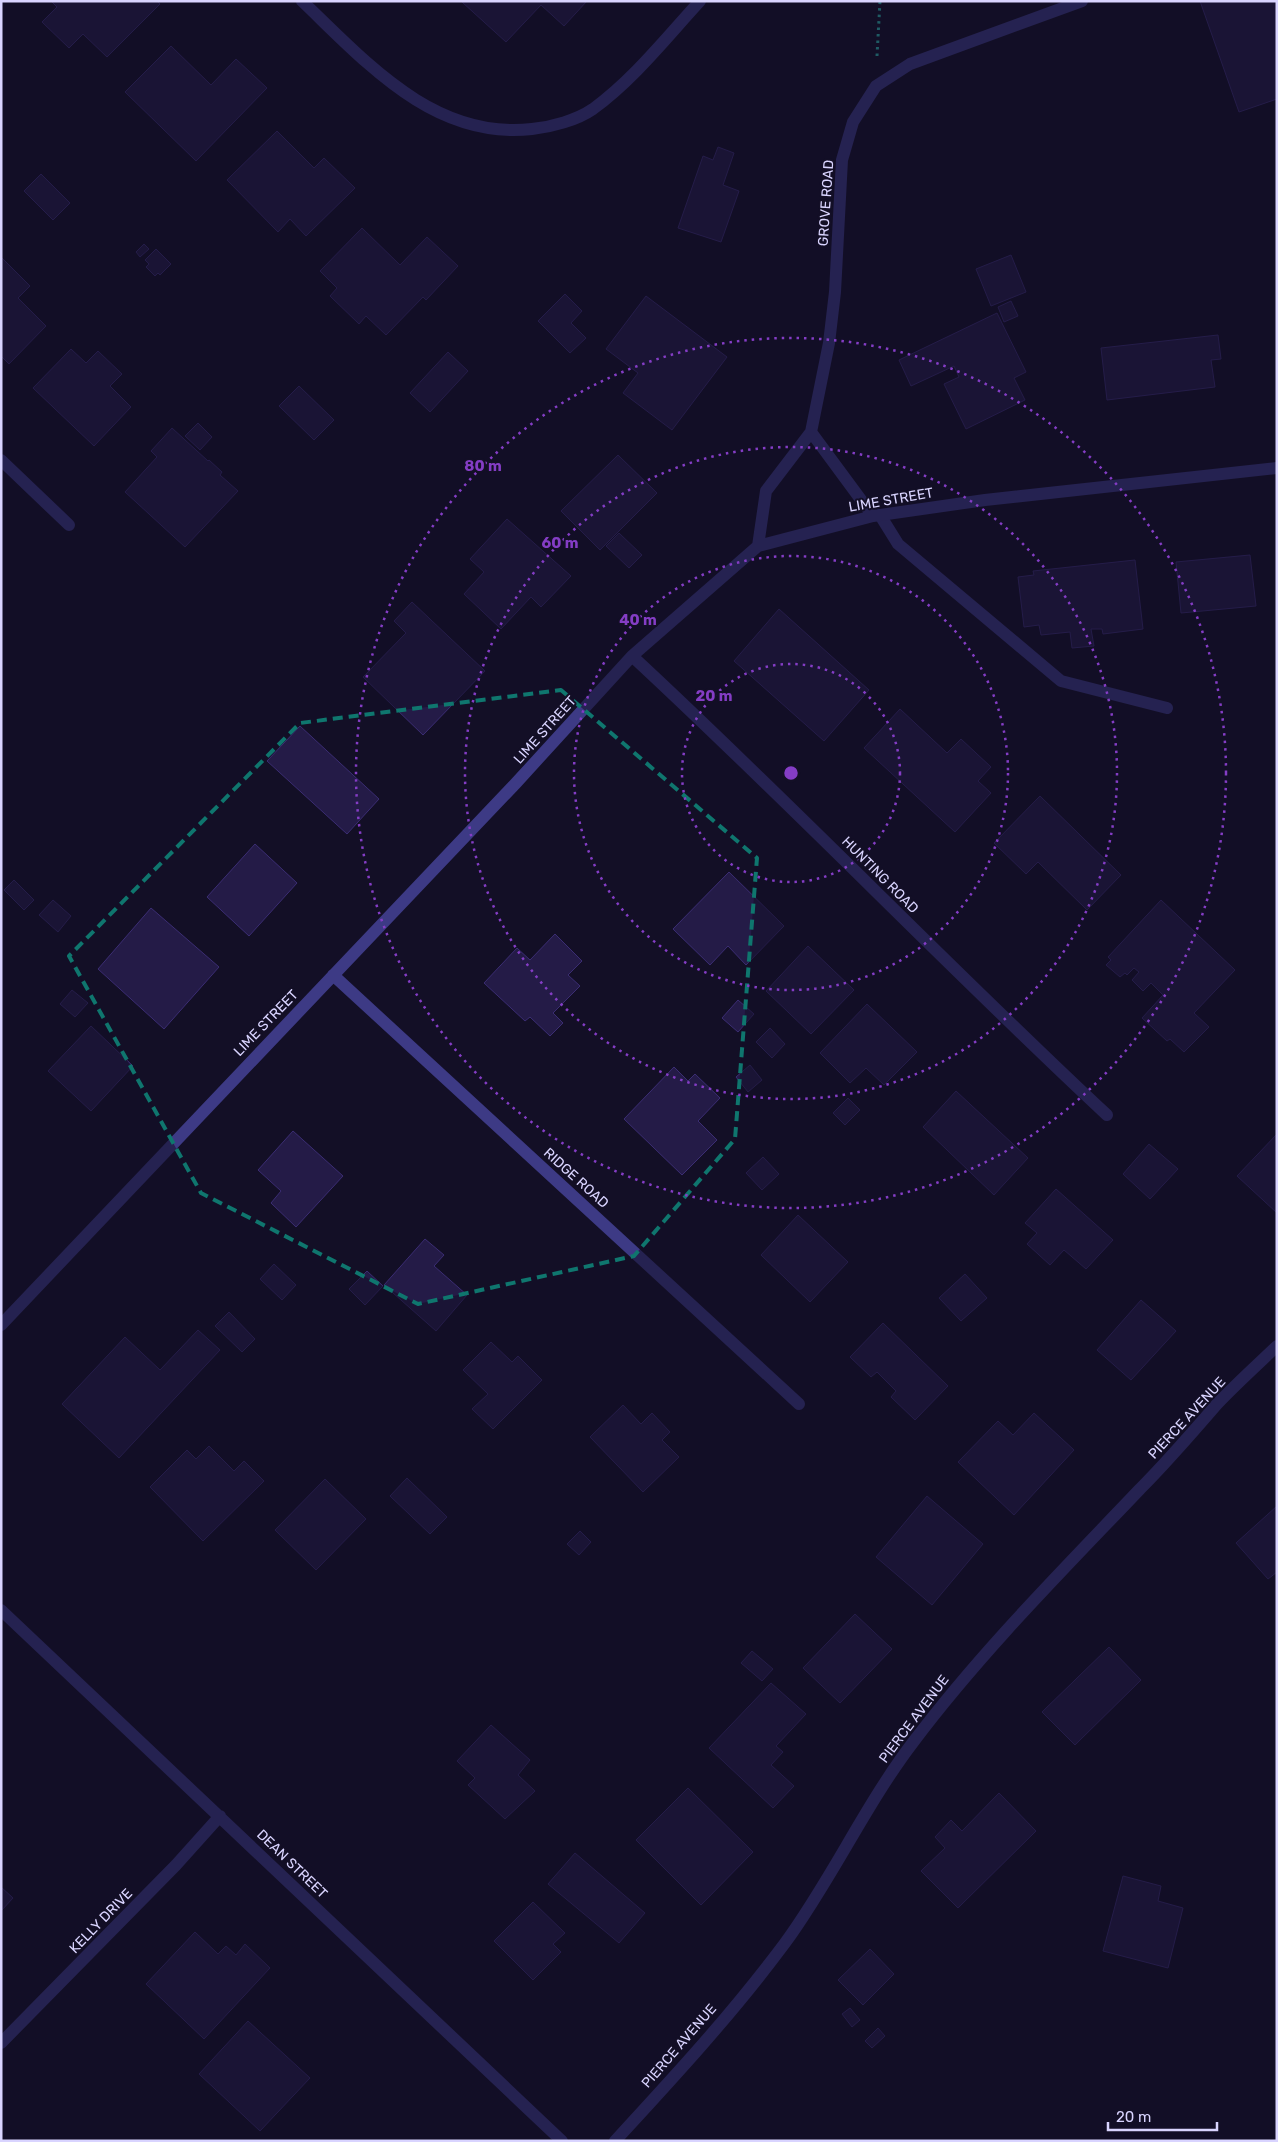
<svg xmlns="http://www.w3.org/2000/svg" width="1278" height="2142" viewBox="0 0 1278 2142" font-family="Rubik,sans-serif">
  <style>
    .building { fill: #241b47; stroke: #3b2d73 }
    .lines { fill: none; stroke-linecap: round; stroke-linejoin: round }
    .path { stroke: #2fb8b0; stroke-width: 3; stroke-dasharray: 2.5 4; stroke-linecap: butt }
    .lane { stroke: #3d3a85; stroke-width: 12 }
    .street { stroke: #3d3a85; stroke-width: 12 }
    .marked { fill: none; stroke: #0f766e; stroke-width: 4; stroke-dasharray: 10 6; stroke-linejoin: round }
    .ring { fill: none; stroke: #843dc5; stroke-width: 2.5; stroke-dasharray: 2.5 5 }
    .labels { text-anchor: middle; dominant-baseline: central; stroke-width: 4; stroke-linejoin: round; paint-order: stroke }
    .street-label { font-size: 14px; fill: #d9d4ff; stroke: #130f26 }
    .centre { fill: #843dc5; stroke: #130f26; stroke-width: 2.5 }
    .ring-label { font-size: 15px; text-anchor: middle; font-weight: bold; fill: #843dc5; stroke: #130f26; stroke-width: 4; stroke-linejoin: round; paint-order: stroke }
  </style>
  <rect width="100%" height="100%" fill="#130f26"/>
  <!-- building -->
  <path class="building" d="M51,1H157L160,4L107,57L83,34L69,48L42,22L57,7Z
    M587,1L564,26L541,5L506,42L462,2Z
    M1200,1H1277V99L1239,112Z
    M171,46L211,85L236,59L267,88L196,161L125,92Z
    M277,131L314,168L324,158L355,188L306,236L290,219L278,232L227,180Z
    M718,147L734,153L723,185L739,191L721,242L678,228L703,156L713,160Z
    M41,174L70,203L53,220L24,191Z
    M362,228L400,265L427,237L458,266L426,300L423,297L386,335L366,316L359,324L330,296L337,288L320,271Z
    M144,244L149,249L140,257L136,252Z
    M156,249L171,264L160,275L158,273L155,276L146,267L149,264L145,260Z
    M1011,255L1026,292L991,306L976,269Z
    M1,257L30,286L18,298L46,326L9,364L1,356Z
    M565,294L582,311L571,323L586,338L570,353L538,321Z
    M646,296L727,357L672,430L623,393L638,373L606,349Z
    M1011,301L1018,316L1004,322L998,307Z
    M997,313L1026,372L1014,378L1025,400L966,429L944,384L959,377L954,366L911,386L899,360Z
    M1218,335L1221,359L1211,360L1215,387L1107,400L1101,348Z
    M71,349L86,363L98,351L122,374L110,386L131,407L94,446L33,388Z
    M448,352L468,371L430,412L410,393Z
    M299,386L334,420L314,440L279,406Z
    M198,423L212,437L200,450L185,436Z
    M172,428L208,461L209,460L222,472L220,475L238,491L185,547L125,492L157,457L151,451Z
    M618,455L657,493L600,550L561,511Z
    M507,519L571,576L541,607L531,597L501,629L464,594L484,572L470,559Z
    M619,533L642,555L629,568L606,546Z
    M1250,555L1256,606L1181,613L1176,562Z
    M1135,560L1143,629L1103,634L1102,629H1091L1094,646L1072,648L1070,632L1041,635L1039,625L1024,627L1018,577L1034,575L1033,571Z
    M412,602L485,671L423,735L363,677L406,633L394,621Z
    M779,609L869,690L824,741L734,661Z
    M900,709L947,753L961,739L991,767L978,781L991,793L955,832L864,748Z
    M300,726L379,799L347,834L267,761Z
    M1040,796L1121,875L1087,910L1038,862L1026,874L994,843Z
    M255,844L297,883L249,936L207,897Z
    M729,872L784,926L746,965L728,946L710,965L673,929Z
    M14,880L34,900L24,910L4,890Z
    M53,900L71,916L58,932L39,915Z
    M1161,900L1235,970L1194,1013L1209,1027L1184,1052L1170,1039L1167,1041L1142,1018L1163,995L1151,983L1143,991L1132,980L1139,972L1134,968L1127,975L1125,973L1120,977L1106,965L1111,960L1108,957Z
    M151,908L219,967L164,1029L98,969Z
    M555,934L582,961L568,975L580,986L553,1013L563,1023L550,1036L530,1017L525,1021L484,983L517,948L530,960Z
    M808,946L854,990L811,1034L766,991Z
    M72,990L88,1003L75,1017L60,1004Z
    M738,1000L754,1014L738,1032L722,1018Z
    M867,1004L917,1052L884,1085L866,1068L850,1083L820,1053Z
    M91,1026L133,1066L91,1111L48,1071Z
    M770,1028L785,1044L772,1058L756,1042Z
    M750,1065L762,1080L748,1092L736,1077Z
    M674,1067L688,1081L695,1074L720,1098L698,1121L717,1140L682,1175L624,1119Z
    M956,1091L1028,1158L994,1195L923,1127Z
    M848,1098L860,1110L845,1125L833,1113Z
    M293,1131L343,1176L296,1227L271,1203L281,1191L258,1170Z
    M1277,1134V1213L1237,1176Z
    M1149,1144L1178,1169L1150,1199L1123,1174Z
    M763,1157L779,1174L762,1190L746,1173Z
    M1056,1189L1113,1240L1086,1269L1064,1250L1050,1265L1027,1244L1037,1233L1025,1223Z
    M798,1215L848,1262L810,1302L761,1255Z
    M425,1239L444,1255L434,1266L467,1295L436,1331L384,1285Z
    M274,1264L296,1285L282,1300L260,1279Z
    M367,1271L383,1286L365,1305L349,1289Z
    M965,1274L987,1298L961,1321L939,1298Z
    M1141,1300L1176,1331L1131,1380L1097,1350Z
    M229,1312L255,1339L242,1352L215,1326Z
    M883,1323L948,1386L915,1420L891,1397L896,1391L877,1372L871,1377L850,1357Z
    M198,1330L220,1350L119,1458L62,1404L125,1337L160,1370Z
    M491,1342L512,1362L518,1356L542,1380L493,1429L472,1409L488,1394L463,1370Z
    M623,1405L641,1424L652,1413L670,1432L662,1440L679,1457L643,1492L590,1437Z
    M1034,1413L1074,1450L1014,1515L958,1462L998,1421L1013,1435Z
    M209,1446L234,1471L244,1461L264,1481L203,1541L150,1487L187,1450L196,1459Z
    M407,1478L447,1517L430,1534L390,1496Z
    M325,1479L366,1519L316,1570L275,1530Z
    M927,1496L983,1544L932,1605L876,1557Z
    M1277,1506V1572L1268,1579L1236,1543Z
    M580,1531L591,1542L579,1555L567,1544Z
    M855,1614L892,1649L840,1703L803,1668Z
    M1109,1647L1141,1680L1075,1745L1042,1712Z
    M752,1651L773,1669L762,1681L741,1663Z
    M771,1683L806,1714L776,1746L783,1752L771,1765L794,1786L773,1808L709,1748Z
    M491,1725L530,1760L518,1775L535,1791L505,1819L468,1785L475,1778L457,1761Z
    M688,1788L753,1852L701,1905L636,1840Z
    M999,1793L1036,1831L958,1908L921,1871L945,1848L935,1837L951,1820L962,1831Z
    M575,1853L645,1913L619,1943L548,1884Z
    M1123,1876L1161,1886L1158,1901L1183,1908L1168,1968L1103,1951Z
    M1,1887L13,1898L1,1911Z
    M533,1902L565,1933L553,1944L561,1952L533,1980L494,1941Z
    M195,1932L218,1954L226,1946L236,1955L245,1944L270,1968L204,2039L146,1984Z
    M870,1949L894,1974L863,2005L838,1980Z
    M850,2008L860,2020L852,2027L842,2014Z
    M248,2021L310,2078L260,2131L199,2074Z
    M878,2028L885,2036L872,2048L865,2041Z"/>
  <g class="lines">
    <!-- path -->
    <path class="path" d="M877,56L880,1"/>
    <!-- lane -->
    <path class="lane" d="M880,515L898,544L1061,681L1167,708"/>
    <!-- street -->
    <path class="street" d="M302,1C367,63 434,140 532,129C552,127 577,120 593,109C634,79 666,38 700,1
      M811,432L873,516
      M1,460L69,525
      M758,546L766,491L811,432L829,343L835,292L842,160L853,122L876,86L910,64L1082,1
      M632,656C794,806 946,965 1107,1115
      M333,975L799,1404
      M1,1325L516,783L632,656L758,546L873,516L985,500L1277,468
      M1,1610L562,2141
      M1,2043L176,1865L220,1816
      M615,2141C674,2077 733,2013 785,1943C832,1879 865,1805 914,1741C982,1651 1062,1571 1140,1489C1167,1462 1192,1433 1217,1404C1236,1384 1257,1365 1277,1346"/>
  </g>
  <!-- marked area -->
  <path d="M0 0H1278V2142H0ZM561,690L757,858L735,1139L634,1256L418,1304L201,1193L69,956L300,723Z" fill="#130f26" fill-opacity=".55" fill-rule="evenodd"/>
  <path class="marked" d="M561,690L757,858L735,1139L634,1256L418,1304L201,1193L69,956L300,723Z"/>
  <!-- distance rings -->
  <g class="ring">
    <circle cx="791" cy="773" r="109"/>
    <circle cx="791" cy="773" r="217"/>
    <circle cx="791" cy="773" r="326"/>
    <circle cx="791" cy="773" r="435"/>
  </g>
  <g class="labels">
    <!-- street labels -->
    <g class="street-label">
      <text transform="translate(826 203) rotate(-86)">GROVE ROAD</text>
      <text transform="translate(891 500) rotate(-10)">LIME STREET</text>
      <text transform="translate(545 730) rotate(-48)">LIME STREET</text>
      <text transform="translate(880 875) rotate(45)">HUNTING ROAD</text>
      <text transform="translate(266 1023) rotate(-46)">LIME STREET</text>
      <text transform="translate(576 1178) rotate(42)">RIDGE ROAD</text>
      <text transform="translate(1187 1418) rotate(-47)">PIERCE AVENUE</text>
      <text transform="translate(914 1719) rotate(-53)">PIERCE AVENUE</text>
      <text transform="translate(292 1864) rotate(44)">DEAN STREET</text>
      <text transform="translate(101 1921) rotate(-46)">KELLY DRIVE</text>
      <text transform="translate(679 2046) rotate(-49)">PIERCE AVENUE</text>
    </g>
  </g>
  <circle cx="791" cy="773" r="8" class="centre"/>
  <g class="ring-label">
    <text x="483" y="471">80 m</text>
    <text x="560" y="548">60 m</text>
    <text x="638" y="625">40 m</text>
    <text x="714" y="701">20 m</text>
  </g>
  <!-- border -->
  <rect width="1278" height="2142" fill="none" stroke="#d9d4ff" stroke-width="5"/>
  <!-- scale -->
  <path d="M1108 2122v8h109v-8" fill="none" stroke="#d9d4ff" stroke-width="2.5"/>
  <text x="1116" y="2122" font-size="15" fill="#d9d4ff" stroke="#130f26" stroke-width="4" paint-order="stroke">20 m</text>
</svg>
